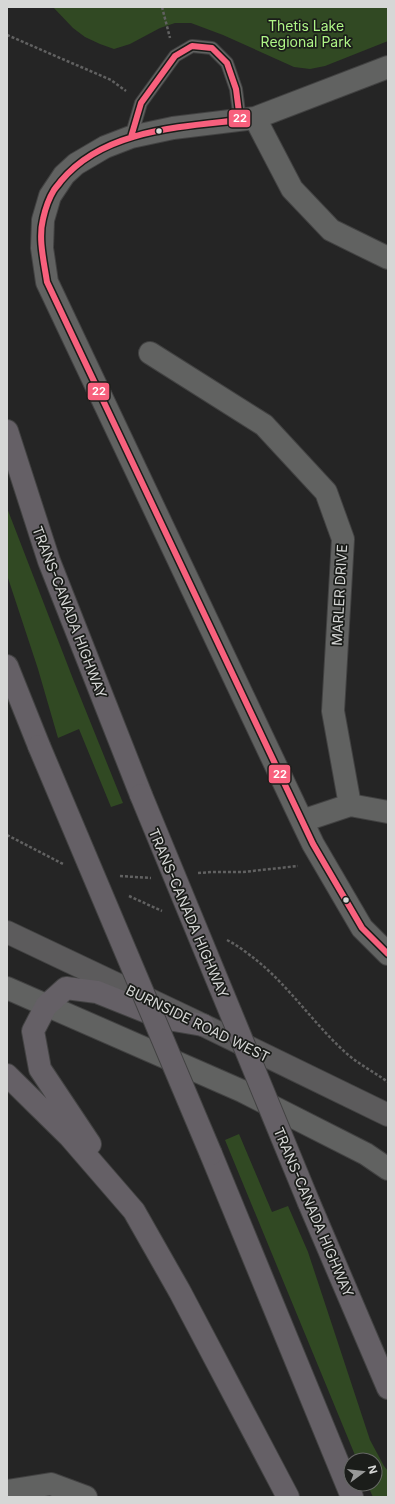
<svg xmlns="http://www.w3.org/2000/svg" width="395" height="1504" viewBox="0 0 395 1504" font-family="Inter,sans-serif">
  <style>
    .green { fill: #314923 }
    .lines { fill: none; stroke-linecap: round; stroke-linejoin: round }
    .service-casing { stroke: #424242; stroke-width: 14 }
    .minor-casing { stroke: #424242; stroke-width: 24 }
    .tertiary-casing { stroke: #424242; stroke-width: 24 }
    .primary-casing { stroke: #424242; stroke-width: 24 }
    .motorway-casing { stroke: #424242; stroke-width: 24 }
    .path { stroke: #616161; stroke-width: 2.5; stroke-dasharray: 3 2; stroke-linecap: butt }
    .service { stroke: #616261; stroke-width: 12 }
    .minor { stroke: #616261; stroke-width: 22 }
    .tertiary { stroke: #616261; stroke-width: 22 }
    .primary { stroke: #5c5b5c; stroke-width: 22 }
    .motorway { stroke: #656066; stroke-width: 22 }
    .motorway-bridge-casing { stroke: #424242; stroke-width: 24; stroke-linecap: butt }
    .motorway-bridge { stroke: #656066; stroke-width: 22 }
    .bus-1-casing { stroke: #1b1d1a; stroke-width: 9 }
    .bus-1 { stroke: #f8607d; stroke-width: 6 }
    .bus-dot { fill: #d6d7d6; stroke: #1b1d1a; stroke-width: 1.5 }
    .labels { text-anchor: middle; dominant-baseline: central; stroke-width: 3.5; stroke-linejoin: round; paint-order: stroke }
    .park-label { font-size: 14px; fill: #aef486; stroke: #1b1d1a }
    .street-label { font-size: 14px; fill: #d6d7d6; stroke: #1b1d1a }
    .line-badge { stroke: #1b1d1a; stroke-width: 1.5 }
    .badge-label { font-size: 11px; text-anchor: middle; font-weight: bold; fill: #fff }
  </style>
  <rect width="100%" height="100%" fill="#252525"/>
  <!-- green -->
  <path class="green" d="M53,7H388V41L325,66L310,69L294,67L223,35L191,23H175L160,28L130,44L114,49L100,44L85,37L73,28Z
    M7,508L73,679L123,803L111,807L79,729L58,738L38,669L7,575Z
    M239,1134L272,1212L288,1206L308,1252L370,1440L384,1466L388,1471V1497H373L367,1484H375V1460H357L225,1140Z"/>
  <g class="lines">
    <!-- service casing -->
    <g class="service-casing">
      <path id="service" d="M131,137L141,103L175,56L192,46L212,48L227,63L236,89L240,120"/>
    </g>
    <!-- minor casing -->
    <g class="minor-casing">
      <path id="minor" d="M388,67L255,118L173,128L131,137L105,147L76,164L64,175L50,196L43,220L42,248L47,282L302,821L313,844L362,928L388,954
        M255,118L292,189L331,230L388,258
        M150,353L264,425L326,492L343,539L333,711L350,805
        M302,821L350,805L388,812
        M7,1491L51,1484L86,1497"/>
    </g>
    <!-- tertiary casing -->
    <g class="tertiary-casing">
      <path id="tertiary" d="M7,988L242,1091L366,1154L388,1169"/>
    </g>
    <!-- primary casing -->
    <g class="primary-casing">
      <path id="primary" d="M7,932L203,1025L388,1115"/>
    </g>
    <!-- motorway casing -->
    <g class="motorway-casing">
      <path id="motorway" d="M7,431L49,561L141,795
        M7,666L39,746
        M7,1075L70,1137L134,1211L180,1292L288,1497
        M90,1144L40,1069L33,1031L46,1006L66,988L97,992L162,1018L203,1025
        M211,1154L352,1497
        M309,1203L388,1388"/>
    </g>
    <!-- path -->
    <path class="path" d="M162,7L170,38
      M7,35L111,80L126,91
      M7,835L63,864
      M198,873L212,872H243L298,866
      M120,876L151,878
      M129,896L162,911
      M227,940C237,945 247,953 255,959C289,986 313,1023 345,1052C358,1064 374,1072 388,1082"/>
    <!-- service -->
    <use href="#service" class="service"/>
    <!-- minor -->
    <use href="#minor" class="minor"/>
    <!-- tertiary -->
    <use href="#tertiary" class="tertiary"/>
    <!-- primary -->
    <use href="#primary" class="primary"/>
    <!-- motorway -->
    <use href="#motorway" class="motorway"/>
    <!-- motorway-bridge casing -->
    <g class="motorway-bridge-casing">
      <path id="motorway-bridge" d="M39,746L211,1154
        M141,795L309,1203"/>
    </g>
    <!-- motorway-bridge -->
    <use href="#motorway-bridge" class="motorway-bridge"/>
    <!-- bus-1 casing -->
    <g class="bus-1-casing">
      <path id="bus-1" d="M131,137L141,103L175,56L192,46L212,48L227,63L236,89L240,120C179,127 103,130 61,181C59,184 56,187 54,190C49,198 45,210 43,219C38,239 44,262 47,282L313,844L362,928L388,954"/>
    </g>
    <!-- bus-1 -->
    <use href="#bus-1" class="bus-1"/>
  </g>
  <!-- markers -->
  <g class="bus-dot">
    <circle cx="159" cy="131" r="3.5"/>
    <circle cx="346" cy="900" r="3.5"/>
  </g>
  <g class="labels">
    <!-- park labels -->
    <g class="park-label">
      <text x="306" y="25">Thetis Lake<tspan x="306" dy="16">Regional Park</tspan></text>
    </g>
    <!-- street labels -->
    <g class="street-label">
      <text transform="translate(339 595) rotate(-87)">MARLER DRIVE</text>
      <text transform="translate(70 612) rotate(69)">TRANS-CANADA HIGHWAY</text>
      <text transform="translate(189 913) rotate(67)">TRANS-CANADA HIGHWAY</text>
      <text transform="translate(198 1023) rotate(26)">BURNSIDE ROAD WEST</text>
      <text transform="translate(314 1212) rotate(67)">TRANS-CANADA HIGHWAY</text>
    </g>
  </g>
  <g class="line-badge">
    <rect x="228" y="109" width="23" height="19" rx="4" fill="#f8607d"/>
    <rect x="87" y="382" width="23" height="19" rx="4" fill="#f8607d"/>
    <rect x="268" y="764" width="23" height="20" rx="4" fill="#f8607d"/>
  </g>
  <g class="badge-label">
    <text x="240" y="122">22</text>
    <text x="99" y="395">22</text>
    <text x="280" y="778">22</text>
  </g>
  <!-- border -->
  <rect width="395" height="1504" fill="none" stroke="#d6d7d6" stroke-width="16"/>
  <!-- north arrow -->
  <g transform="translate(363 1472) rotate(75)"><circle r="19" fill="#1b1d1a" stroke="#666765"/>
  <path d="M0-3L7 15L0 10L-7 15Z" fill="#989998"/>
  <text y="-6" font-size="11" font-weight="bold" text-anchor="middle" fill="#d6d7d6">N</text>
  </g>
</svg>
